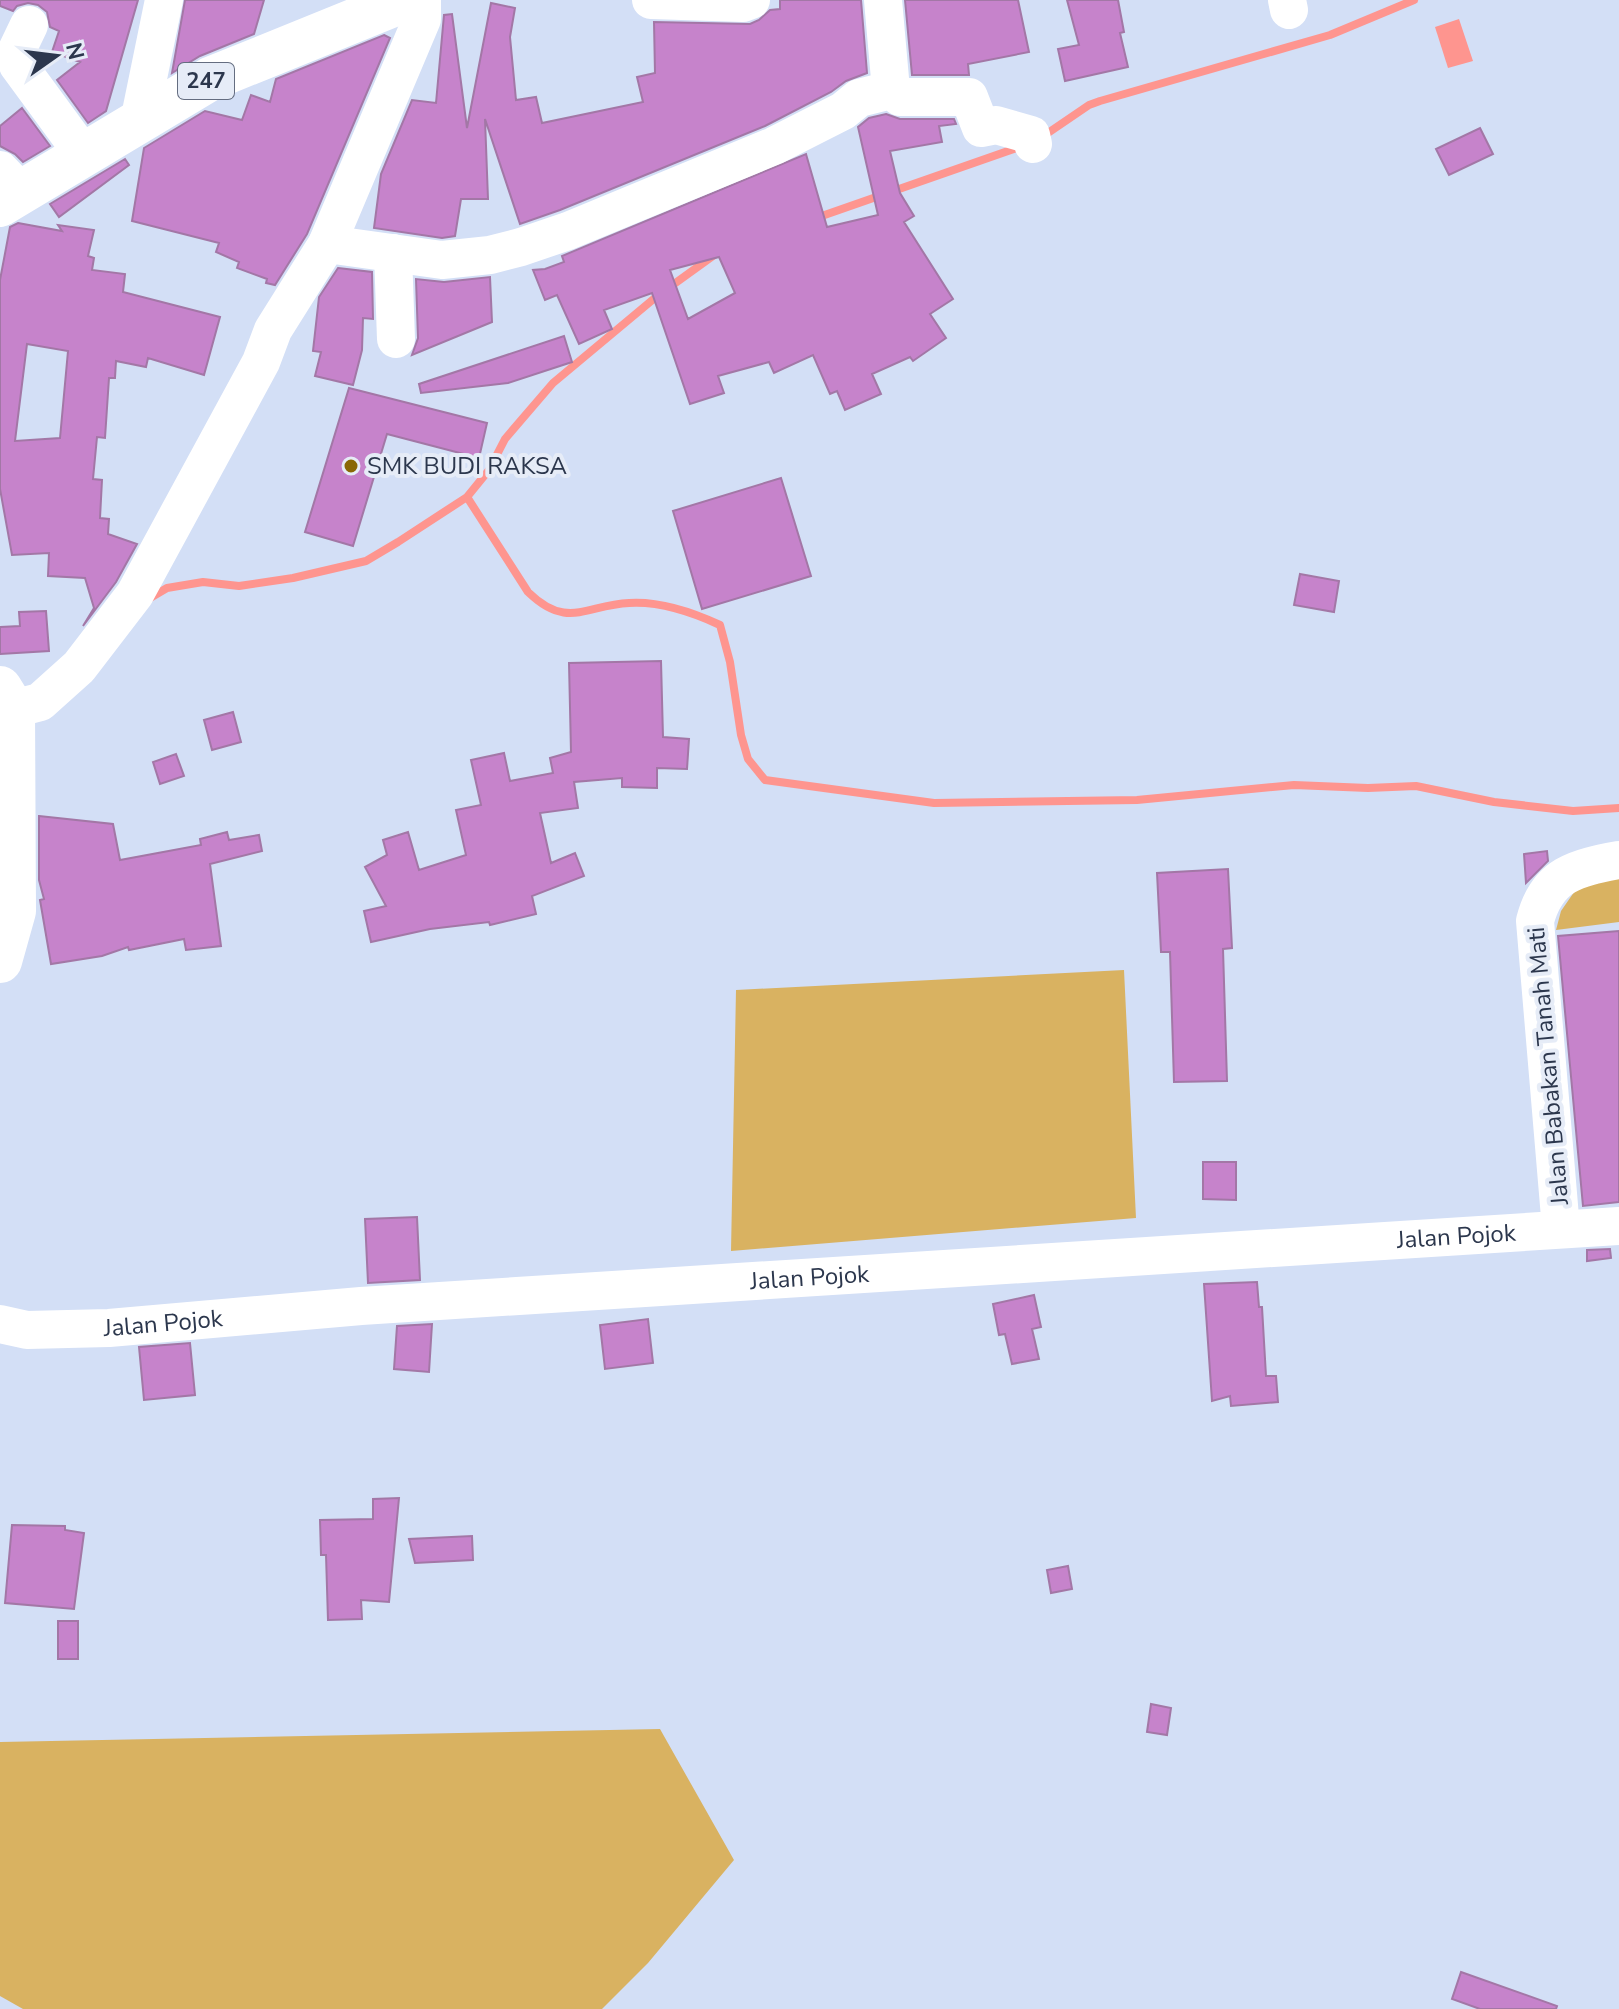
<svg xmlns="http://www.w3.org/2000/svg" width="1619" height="2009" viewBox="0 0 1619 2009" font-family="'Nunito Sans',sans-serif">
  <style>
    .green { fill: #d9b261 }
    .water { fill: #fe958f }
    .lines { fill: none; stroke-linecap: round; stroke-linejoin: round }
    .stream { stroke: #fe958f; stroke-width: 8 }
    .building { fill: #c683cb; stroke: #a377a6; stroke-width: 2; fill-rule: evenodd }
    .minor { stroke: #fff; stroke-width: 38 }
    .major { stroke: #fff; stroke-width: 44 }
    .poi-dot { fill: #8a6705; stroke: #e6ecf7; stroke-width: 3 }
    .labels { text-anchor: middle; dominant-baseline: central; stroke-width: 8; stroke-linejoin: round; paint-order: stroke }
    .shield { fill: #e6ecf7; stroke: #646d80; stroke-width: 2 }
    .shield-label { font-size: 22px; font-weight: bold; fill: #2c374d }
    .poi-label { font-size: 24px; fill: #2c374d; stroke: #e6ecf7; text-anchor: start }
    .street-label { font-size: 24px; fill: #2c374d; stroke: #e6ecf7 }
  </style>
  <rect width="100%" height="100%" fill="#d3dff6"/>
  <!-- green -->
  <path class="green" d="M1619,868V922L1556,930L1561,911L1588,872Z
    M1124,970L1136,1218L731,1251L736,990Z
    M660,1729L734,1860L648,1963L602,2009H23L0,1996V1742Z"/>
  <!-- water -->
  <path class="water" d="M1459,19L1473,61L1448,68L1435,27Z"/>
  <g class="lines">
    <!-- stream -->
    <path class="stream" d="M1042,137L1089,105L1100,101L1330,35L1414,0
      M816,218L1022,146
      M467,497L528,592C567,630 586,605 629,603C660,601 692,612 720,625L730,662L741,735L748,759L765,780L934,803L1137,800L1294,785L1368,788L1416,786L1494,802L1573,811L1619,808
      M150,598L167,588L203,582L239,586L293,578L366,561L398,542L467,497L489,470L505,439L553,383L656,297L717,253"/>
  </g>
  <!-- building -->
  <path class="building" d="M0,0H138L106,111L88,123L57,80L80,62L52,52L59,31L50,27L47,12L38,5L28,3L17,6L13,11L0,6Z
    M185,0H264L254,34L200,56L172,73Z
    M780,0H861L867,73L846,81L831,92L765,126L560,210L520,224L485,119L488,199H461L455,236L442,238L374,228L381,174L412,100L436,103L444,15L452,14L467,128L491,3L515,8L510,37L516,100L536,97L542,123L643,102L637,77L655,73L654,22L750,24L759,20L770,10L780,9Z
    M905,0H1018L1029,52L968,64L969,75H912Z
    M1067,0H1118L1124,32L1120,33L1128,67L1065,81L1058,49L1079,45Z
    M384,35L390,38L307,234L275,285L266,283L267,279L237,268L239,262L216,252L219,243L132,221L144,148L205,111L242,120L251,95L270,102L276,79Z
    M22,108L50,146L23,162L15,154L0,146V126Z
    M886,114L900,119H954L956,124L939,126L942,142L890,151L900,193L914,216L904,222L953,299L930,314L946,338L913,361L910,357L872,374L881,394L845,410L837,391L830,394L813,355L774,373L769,362L718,376L724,393L690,404L652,293L604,310L612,329L579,344L557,295L545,300L533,270L545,269L564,262L562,256L806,154L827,227L878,215L858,127L869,118ZM719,257L735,293L688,319L670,270Z
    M1480,128L1493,154L1449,175L1436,149Z
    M125,159L129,165L59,217L50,204Z
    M18,223L62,231L58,225L94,230L88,256L94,258L92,270L125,274L123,292L220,317L204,375L148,358L146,367L116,361L115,378H109L105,438L97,437L93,479L102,480L100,518L109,519L108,534L137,544L116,582L83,626L94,608L85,578L48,576L49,553L12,555L0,489V280L10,227ZM27,344L68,351L60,438L15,441Z
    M338,268L372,272L373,319L363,318L362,350L353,385L315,376L321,352L313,351L319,297Z
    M490,277L492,322L412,355L418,338L416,279L444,282Z
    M564,336L572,362L508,383L421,393L419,384Z
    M349,388L487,423L479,458L387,434L353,546L305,532Z
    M781,478L811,576L702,609L673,511Z
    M1300,574L1339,581L1334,612L1294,605Z
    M46,611L49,651L0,654V627L20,626L19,612Z
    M661,661L663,737L689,739L687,769L657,768V788L622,787V778L574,782L578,808L540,813L551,863L575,853L584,876L532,896L536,914L490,925L489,922L430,929L371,942L364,911L386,906L365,867L387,855L383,840L408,832L419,870L466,855L456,810L481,805L471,760L504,753L510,781L553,773L550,758L571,752L569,663Z
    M233,712L241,742L212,750L204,720Z
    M176,754L184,776L160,784L153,762Z
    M39,816L113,824L120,860L201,845L200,839L227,832L229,840L259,835L262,851L210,864L221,946L186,950L184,939L129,950L128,947L102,956L51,964L40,900L44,899L39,880Z
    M1547,851L1548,861L1526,883L1524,854Z
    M1228,869L1232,948L1223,949L1227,1081L1174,1082L1170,952H1161L1157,873Z
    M1619,931V1202L1583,1206L1558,936Z
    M1203,1162H1236V1200L1203,1199Z
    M417,1217L420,1280L368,1283L365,1219Z
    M1610,1249L1611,1258L1587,1261V1250Z
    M1257,1282L1259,1307H1262L1266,1376H1276L1278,1402L1231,1406L1230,1396L1212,1401L1204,1284Z
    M1034,1295L1041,1327L1032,1329L1039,1359L1012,1364L1005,1334L999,1335L993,1304Z
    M648,1319L653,1363L605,1369L600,1325Z
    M432,1324L429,1372L394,1369L397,1326Z
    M190,1343L195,1395L144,1400L139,1347Z
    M399,1498L389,1602L361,1600L362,1619L328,1620L326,1555H321L320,1520L373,1519V1499Z
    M12,1525L65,1526V1530L84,1533L74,1609L5,1603Z
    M472,1536L473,1560L415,1563L409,1539Z
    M1068,1566L1072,1589L1051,1593L1047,1570Z
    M58,1621H78V1659H58Z
    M1151,1704L1171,1708L1167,1735L1147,1732Z
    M1461,1972L1557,2006L1556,2009H1480L1452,1999Z"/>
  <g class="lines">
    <!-- minor -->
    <g class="minor">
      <path d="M651,0L743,3L751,0"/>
      <path d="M883,0L891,90"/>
      <path d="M1287,0L1289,10"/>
      <path d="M29,25L17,50L18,65L84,155"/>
      <path d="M139,122L164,0"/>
      <path d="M0,170L21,192"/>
      <path d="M327,244L442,260L490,255L521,247L568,231L774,146L843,111L859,98L891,90L900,97H969L981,128L996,125L1031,135L1033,144"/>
      <path d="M393,253L396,339"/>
      <path d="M13,709L40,702L79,667L135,594L261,362L273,330L327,244L422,19V0"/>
      <path d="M1561,1229L1535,921C1547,874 1576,868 1619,860"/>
      <path id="s1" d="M0,1324L27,1330L109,1328L361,1306L1619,1226"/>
    </g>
    <!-- major -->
    <path class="major" d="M0,205L210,79L405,0
      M0,688L13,709L14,911L0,961"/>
  </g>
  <!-- markers -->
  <circle class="poi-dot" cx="351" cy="466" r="8"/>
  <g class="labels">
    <!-- shield labels -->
    <rect class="shield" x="178" y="63" width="56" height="36" rx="6"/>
    <g class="shield-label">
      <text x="206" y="81">247</text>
    </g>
    <!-- poi labels -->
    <g class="poi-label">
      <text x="367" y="466">SMK BUDI RAKSA</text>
    </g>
    <!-- street labels -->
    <g class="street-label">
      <text transform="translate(1548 1066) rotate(-95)">Jalan Babakan Tanah Mati</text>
      <text stroke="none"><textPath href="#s1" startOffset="1460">Jalan Pojok</textPath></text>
      <text stroke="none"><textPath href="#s1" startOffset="812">Jalan Pojok</textPath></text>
      <text stroke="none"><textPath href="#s1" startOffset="164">Jalan Pojok</textPath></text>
    </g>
  </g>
  <!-- north arrow -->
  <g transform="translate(56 56) rotate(76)" stroke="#e6ecf7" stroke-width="6" paint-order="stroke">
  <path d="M0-6L14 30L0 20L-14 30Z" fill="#2c374d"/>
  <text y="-12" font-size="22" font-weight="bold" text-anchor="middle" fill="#2c374d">N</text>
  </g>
</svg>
